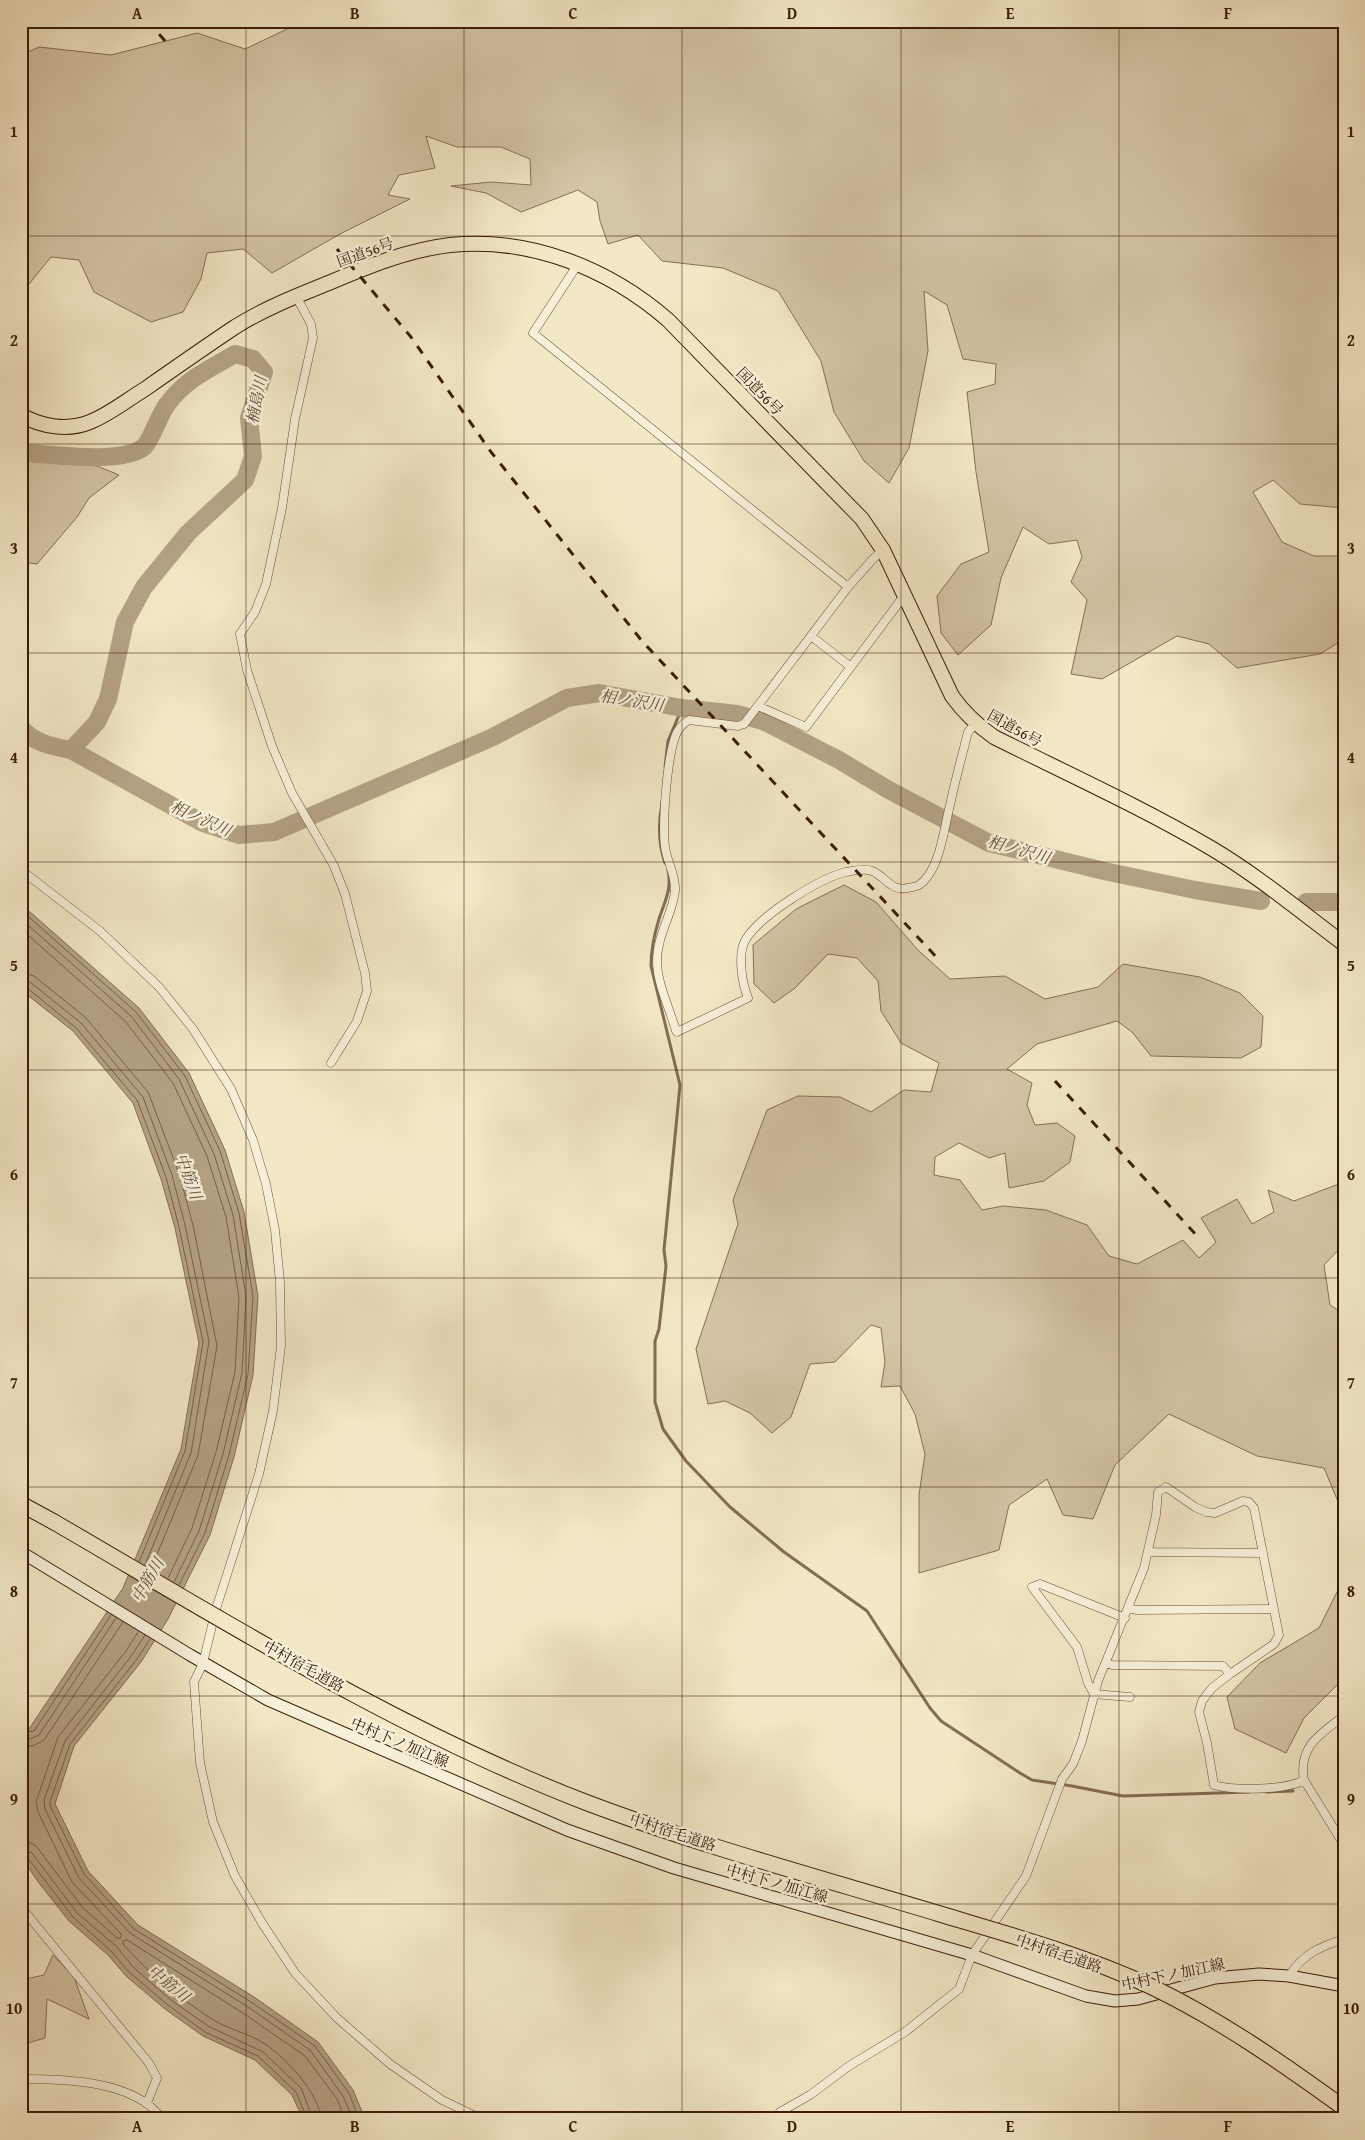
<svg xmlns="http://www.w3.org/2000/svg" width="1365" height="2140" viewBox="0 0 1365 2140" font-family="'Gentium Book Plus','Noto Serif JP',serif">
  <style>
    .green { fill: #d4c5a5; stroke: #877056 }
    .water { fill: #b4a385; stroke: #836d53 }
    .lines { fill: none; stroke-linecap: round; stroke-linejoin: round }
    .shore { stroke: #776046; stroke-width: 1 }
    .stream { stroke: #836d53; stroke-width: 3 }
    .river { stroke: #b4a385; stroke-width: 18 }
    .minor-casing { stroke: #684f37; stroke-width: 9 }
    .secondary-casing { stroke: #3a1c08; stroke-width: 13 }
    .trunk-casing { stroke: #3a1c08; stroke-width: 16 }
    .motorway-casing { stroke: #3a1c08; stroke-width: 17 }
    .minor { stroke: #f7f0d9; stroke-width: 8 }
    .secondary { stroke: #f7f0d9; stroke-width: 11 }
    .trunk { stroke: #f3e8c5; stroke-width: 14 }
    .motorway { stroke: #f3e8c5; stroke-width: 15 }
    .rail { stroke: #3a1c08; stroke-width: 3; stroke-dasharray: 9 9; stroke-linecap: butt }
    .motorway-bridge-casing { stroke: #3a1c08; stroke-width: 17; stroke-linecap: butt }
    .motorway-bridge { stroke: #f3e8c5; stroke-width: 15 }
    .grid { fill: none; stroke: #3a1c08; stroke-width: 1; stroke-opacity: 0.55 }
    .labels { text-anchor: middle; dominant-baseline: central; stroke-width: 5; stroke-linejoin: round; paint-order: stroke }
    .street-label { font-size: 15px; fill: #3a1c08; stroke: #f7f0d9 }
    .water-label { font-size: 16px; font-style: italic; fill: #654b34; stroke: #f7f0d9 }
    .neatline { fill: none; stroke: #3a1c08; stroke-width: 2 }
    .grid-label { font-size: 16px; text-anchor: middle; font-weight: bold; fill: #3a1c08 }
  </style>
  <rect width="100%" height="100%" fill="#f3e8c5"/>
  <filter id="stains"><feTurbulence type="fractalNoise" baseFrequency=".004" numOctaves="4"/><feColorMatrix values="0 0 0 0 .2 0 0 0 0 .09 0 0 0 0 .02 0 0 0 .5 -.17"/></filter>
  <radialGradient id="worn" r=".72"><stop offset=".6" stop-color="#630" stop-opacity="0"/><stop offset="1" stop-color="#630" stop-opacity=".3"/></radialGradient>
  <!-- green -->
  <path class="green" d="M304,21H1344V508L1300,504L1273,480L1253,492L1282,542L1314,556H1344V639L1320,654L1237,668L1209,644L1177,636L1102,679L1071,674L1087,600L1071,582L1082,557L1077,540L1049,544L1023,527L1001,578L991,625L958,655L941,633L937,596L961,564L989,552L976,472L967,392L995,384L996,364L963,359L947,305L924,291L928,351L909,448L889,483L864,461L834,412L821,361L778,291L723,268L662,261L638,235L608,244L600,221L597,202L578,190L521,212L486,193L451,186L491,182L531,185L530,159L501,147H457L426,136L435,168L399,175L388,195L410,199L340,234L272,273L243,249L207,253L201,279L183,312L151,322L94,292L79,260L51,257L21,294V55L39,47L111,55L197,33L245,49Z
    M21,460H40L97,466L119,475L89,498L77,517L37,564L21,562Z
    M844,885L876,902L918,950L950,979L1005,976L1045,999L1098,987L1123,964L1200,977L1240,993L1263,1016L1261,1047L1241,1058L1151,1056L1132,1032L1117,1021L1037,1044L1007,1069L1032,1083L1027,1105L1035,1125L1057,1123L1075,1136L1070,1162L1044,1181L1009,1188L1005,1153L989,1158L959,1143L935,1157L934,1175L960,1180L982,1210L1003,1206L1046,1210L1087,1225L1109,1256L1137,1264L1183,1240L1199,1258L1216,1242L1201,1218L1237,1199L1252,1224L1274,1212L1268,1190L1294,1201L1344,1182V1244L1324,1265L1330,1305L1344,1314V1516L1324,1468L1257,1456L1169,1414L1115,1465L1093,1519L1063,1515L1047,1479L1009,1505L999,1550L919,1573V1495L925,1454L915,1414L900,1386L881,1387L885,1362L881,1328L871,1325L835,1362L810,1364L791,1417L772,1433L750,1413L725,1401L708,1404L696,1349L738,1224L733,1200L767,1110L798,1096L840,1097L871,1112L904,1090L931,1092L939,1063L901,1043L881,1011L878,981L857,958L828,954L795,988L774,1003L754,984L753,945L796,909Z
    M1344,1578V1678L1304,1718L1286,1753L1235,1729L1227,1697L1260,1663L1319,1628Z
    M53,1955L74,1977L89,2019L47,1999L45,2038L21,2045V1980L44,1975Z"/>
  <!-- water -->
  <path class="water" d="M21,904L139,1008L189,1073L225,1150L244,1212L258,1296L253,1375L234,1457L210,1535L168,1619L141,1662L74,1746L55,1804L88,1871L138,1925L254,1997L318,2042L353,2090L365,2119H303L292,2095L255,2060L203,2036L165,2009L126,1976L108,1955L69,1921L39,1883L21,1857V1716L29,1729L123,1588L181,1449L199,1343L175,1228L161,1179L133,1103L73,1031L21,990Z"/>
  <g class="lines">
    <!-- shore -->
    <path class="shore" d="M21,910L136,1012L185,1076L220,1151L239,1213L253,1296L248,1374L229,1455L205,1533L179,1585
      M21,919L131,1016L179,1079L214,1154L233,1215L246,1296L242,1373L223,1454L199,1531L174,1582
      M21,929L125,1021L173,1083L207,1156L226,1217L239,1297L235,1372L216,1452L192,1528L168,1578
      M21,972L34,976L85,1017L148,1092L179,1173L193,1225L217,1346L198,1455L151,1569
      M21,980L30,982L81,1023L143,1097L172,1175L185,1225L209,1341L191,1453L145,1565
      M21,986L26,987L76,1028L137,1100L166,1177L179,1227L203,1342L185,1451L139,1562
      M145,1635L132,1655L65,1741L44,1800L45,1809L79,1878L130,1933L248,2007L310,2050L343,2096L353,2119
      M150,1639L137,1659L70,1744L50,1802V1806L84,1874L134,1929L251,2002L315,2046L349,2093L359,2119
      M21,1726L27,1732L34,1731L111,1615
      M21,1736L30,1739L39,1735L116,1618
      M21,1745L33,1746L44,1740L123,1622
      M21,1841L29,1842L36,1846L83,1908L117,1938H121V1934L72,1882L38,1812L36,1802L58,1737L126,1651L138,1632
      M21,1849L32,1853L77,1913L116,1946L134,1968L171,2000L208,2026L263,2052L301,2088L313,2119
      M21,1855L27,1857L73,1917L111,1951L129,1972L168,2005L205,2032L258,2056L296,2092L307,2119
      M321,2119C320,2094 285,2057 265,2044C248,2033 227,2029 210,2018C178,1996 148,1973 123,1944V1941L127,1940L243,2013L305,2056L337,2099L345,2119"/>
    <!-- stream -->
    <path class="stream" d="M665,767L668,741L682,708
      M662,803C658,824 658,843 665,863
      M668,869C672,890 665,900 659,919C654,935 651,950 651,966L680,1085L664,1250L666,1266L659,1329L655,1341V1402L663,1429L686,1461L730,1507L784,1552L867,1611L930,1708L941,1721L1020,1773L1032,1780L1072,1786L1123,1796L1250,1792
      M1266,1792L1293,1791"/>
    <!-- river -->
    <path class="river" d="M21,451L27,453C54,455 123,464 144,447C151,440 159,416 166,406C184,380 208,370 235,354L253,359L264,372L249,418L253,456L245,480L188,533L144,587L125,622L108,699L97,722L71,750
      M21,728C34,743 51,746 71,750L203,823L239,835L274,832L491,738L567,698L599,693L682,708L737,714L763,721L839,760L887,789L989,843L1104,871L1195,890L1261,901
      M1306,902H1344"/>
    <!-- minor casing -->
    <g class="minor-casing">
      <path id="minor" d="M578,264L533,333L848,587
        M296,296L311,324L313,338L295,419L282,508L266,584L255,612L240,634L247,670L272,746L292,793L334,866L345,894L365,973L367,991L357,1021L331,1063
        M811,636L851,667
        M758,706L806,727L900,601L906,599
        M21,870L100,931L159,987L193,1029L231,1089L253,1140L266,1184L275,1230L280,1282L281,1346L273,1411L259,1474L216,1609L203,1663L194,1682L200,1763L213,1822L235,1876L262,1923L295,1973L337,2018L390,2064L442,2100L482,2119
        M676,1031C670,1009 657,984 657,961C657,935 673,913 675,891C676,875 667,862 665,847C662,823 667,760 675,737C677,730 683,723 689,720L738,726L744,724L848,587L873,559L883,550
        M677,1032L748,998C742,983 737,953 746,939C761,915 818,879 846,872C853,871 865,868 872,871C885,876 891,892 908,888C911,887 916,887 919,885C940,871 944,828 950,805C955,781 962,756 968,732L975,724
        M1149,1552L1263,1553
        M1129,1608L1136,1610L1274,1609
        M1125,1618L1040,1584L1032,1587L1077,1647L1088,1683L1094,1694L1130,1697
        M1106,1663L1112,1665L1223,1666L1230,1674L1212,1688L1202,1701L1199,1712L1207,1743L1214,1785C1234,1791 1287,1790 1304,1780
        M1344,1716C1320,1734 1298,1747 1304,1780L1344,1845
        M21,1907L149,2063L157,2078L147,2103
        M1289,1976C1303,1954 1319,1947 1344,1939
        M21,2079C64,2079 135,2080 162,2119
        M775,2119L780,2112L810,2095L849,2066L905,2032L959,1989L972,1955L1026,1876L1062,1779L1073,1764L1082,1741L1098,1681L1144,1568L1156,1515L1158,1492L1166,1487L1195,1507L1206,1512L1215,1513L1243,1501L1249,1502L1254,1508L1279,1635L1274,1644L1230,1674"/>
    </g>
    <!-- secondary casing -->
    <g class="secondary-casing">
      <path id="secondary" d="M21,1552L190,1655L268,1700L567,1830L674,1868L972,1955L1086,1996L1115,2001L1138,1999L1215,1978L1259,1974L1289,1976L1344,1986"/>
    </g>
    <!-- trunk casing -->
    <g class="trunk-casing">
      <path id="trunk" d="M21,415C42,427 68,431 90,422C110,414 127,400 145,389C175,368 205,347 235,327C265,308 299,295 331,282C369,266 408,250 450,245C530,237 608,268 668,320L862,519L883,550L952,696C964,713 977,725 994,737C1066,773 1141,807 1211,848C1258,876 1300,911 1344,944"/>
    </g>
    <!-- motorway casing -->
    <g class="motorway-casing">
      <path id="motorway" d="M21,1504L54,1522"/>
    </g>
    <!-- minor -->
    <use href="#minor" class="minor"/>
    <!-- secondary -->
    <use href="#secondary" class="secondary"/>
    <!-- trunk -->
    <use href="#trunk" class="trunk"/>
    <!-- motorway -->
    <use href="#motorway" class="motorway"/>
    <!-- rail -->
    <path class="rail" d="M147,21L167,43
      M337,249L411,337L491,452L642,641L941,962
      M1055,1081L1199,1238"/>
    <!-- motorway-bridge casing -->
    <g class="motorway-bridge-casing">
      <path id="motorway-bridge" d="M54,1522C226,1622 398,1730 585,1802C701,1846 821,1878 940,1914C1010,1935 1083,1955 1150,1986C1219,2019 1282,2063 1344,2108"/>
    </g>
    <!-- motorway-bridge -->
    <use href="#motorway-bridge" class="motorway-bridge"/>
  </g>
  <!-- grid -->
  <path class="grid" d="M246,21V2119M464,21V2119M682,21V2119M901,21V2119M1119,21V2119M21,236H1344M21,444H1344M21,653H1344M21,862H1344M21,1070H1344M21,1278H1344M21,1487H1344M21,1696H1344M21,1904H1344"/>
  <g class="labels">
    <!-- street labels -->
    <g class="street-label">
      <text transform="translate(365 252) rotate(-20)">国道56号</text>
      <text transform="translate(760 391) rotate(46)">国道56号</text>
      <text transform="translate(1015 728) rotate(29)">国道56号</text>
      <text transform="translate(304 1666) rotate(29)">中村宿毛道路</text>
      <text transform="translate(400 1742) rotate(23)">中村下ノ加江線</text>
      <text transform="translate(673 1832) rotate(18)">中村宿毛道路</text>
      <text transform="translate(777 1883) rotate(16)">中村下ノ加江線</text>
      <text transform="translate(1059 1953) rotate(19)">中村宿毛道路</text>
      <text transform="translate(1173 1974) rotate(-12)">中村下ノ加江線</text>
    </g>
    <!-- water labels -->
    <g class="water-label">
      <text transform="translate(256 400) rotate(-79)">楠島川</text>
      <text transform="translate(632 700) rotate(9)">相ノ沢川</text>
      <text transform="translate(201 818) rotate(24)">相ノ沢川</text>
      <text transform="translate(1019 849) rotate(16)">相ノ沢川</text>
      <text transform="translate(189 1176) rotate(70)">中筋川</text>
      <text transform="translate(147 1580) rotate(-60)">中筋川</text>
      <text transform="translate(169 1983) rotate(39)">中筋川</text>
    </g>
  </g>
  <!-- margin -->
  <rect width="1365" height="2140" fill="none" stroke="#f3e8c5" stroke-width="55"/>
  <rect x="28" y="28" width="1310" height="2084" class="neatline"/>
  <g class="grid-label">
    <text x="137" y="19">A</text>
    <text x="355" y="19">B</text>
    <text x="573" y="19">C</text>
    <text x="792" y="19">D</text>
    <text x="1010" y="19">E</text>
    <text x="1228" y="19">F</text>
    <text x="14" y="137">1</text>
    <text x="1351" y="137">1</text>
    <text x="14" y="346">2</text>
    <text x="1351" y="346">2</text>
    <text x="14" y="554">3</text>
    <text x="1351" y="554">3</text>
    <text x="14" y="763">4</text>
    <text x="1351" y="763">4</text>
    <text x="14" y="971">5</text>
    <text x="1351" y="971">5</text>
    <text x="14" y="1180">6</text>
    <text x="1351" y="1180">6</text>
    <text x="14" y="1388">7</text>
    <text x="1351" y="1388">7</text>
    <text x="14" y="1597">8</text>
    <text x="1351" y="1597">8</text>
    <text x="14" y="1805">9</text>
    <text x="1351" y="1805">9</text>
    <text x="14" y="2014">10</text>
    <text x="1351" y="2014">10</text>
    <text x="137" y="2132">A</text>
    <text x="355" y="2132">B</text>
    <text x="573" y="2132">C</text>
    <text x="792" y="2132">D</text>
    <text x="1010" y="2132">E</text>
    <text x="1228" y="2132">F</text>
  </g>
  <rect width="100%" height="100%" filter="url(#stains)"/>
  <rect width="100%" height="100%" fill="url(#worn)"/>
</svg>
